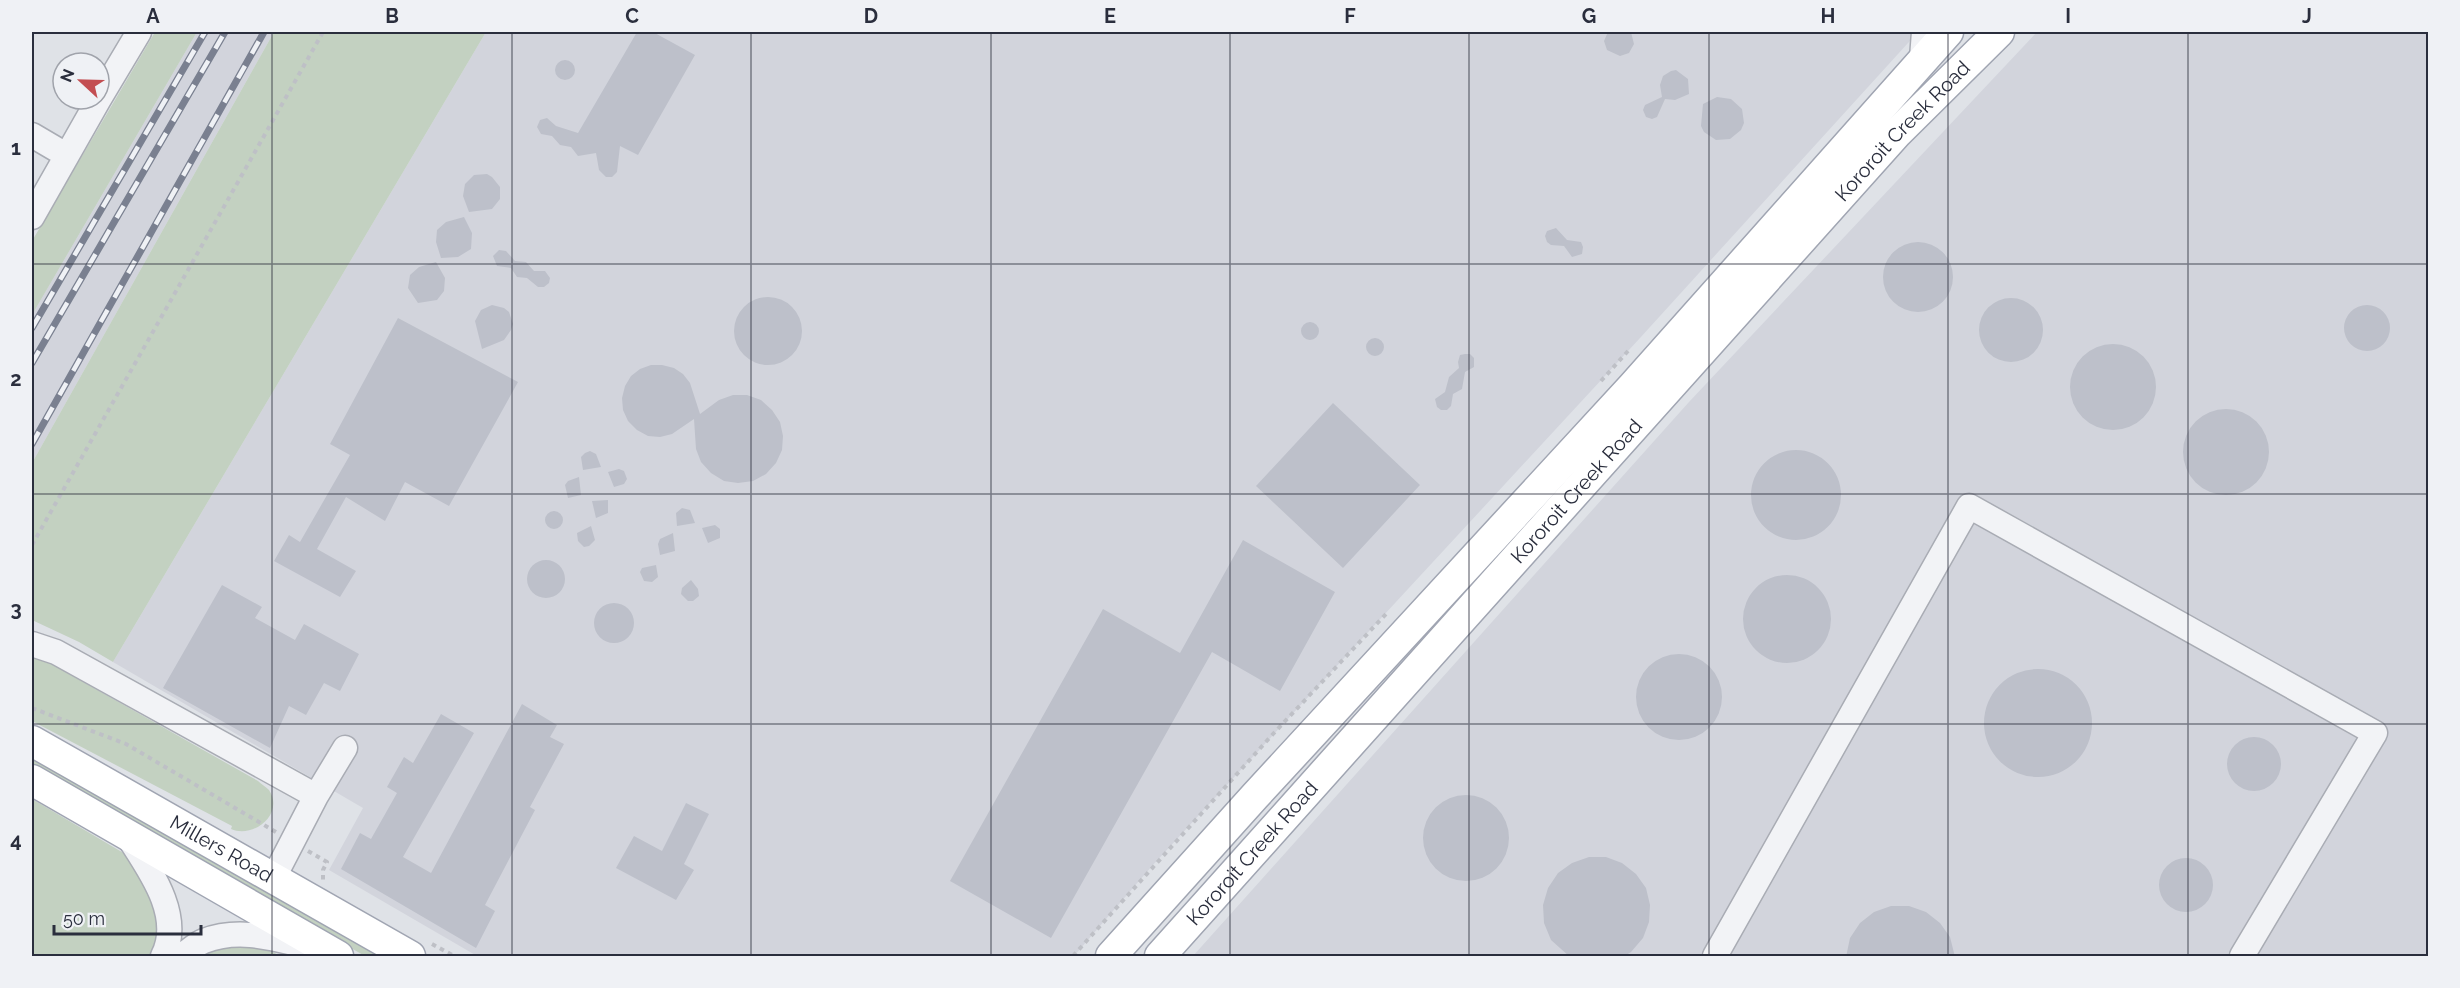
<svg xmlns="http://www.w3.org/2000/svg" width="2460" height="988" viewBox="0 0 2460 988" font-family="Raleway,sans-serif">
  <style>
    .built { fill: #d2d4dc }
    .green { fill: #c3d1c1 }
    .building { fill: #bdc0ca }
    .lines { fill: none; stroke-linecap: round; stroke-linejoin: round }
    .minor-casing { stroke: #a9acb4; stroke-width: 27 }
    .major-casing { stroke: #a0a5b2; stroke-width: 33 }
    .path { stroke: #bec0c6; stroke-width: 4; stroke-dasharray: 4.5 4.5; stroke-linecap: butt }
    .minor { stroke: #f2f3f6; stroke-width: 24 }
    .major { stroke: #fff; stroke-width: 30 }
    .rail-casing { stroke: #7a8090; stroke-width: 7 }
    .rail { stroke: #eff1f5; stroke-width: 4.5; stroke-dasharray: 14; stroke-linecap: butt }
    .grid { fill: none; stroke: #2a2e3d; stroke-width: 1.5; stroke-opacity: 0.55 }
    .labels { text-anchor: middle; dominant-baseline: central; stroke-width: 4.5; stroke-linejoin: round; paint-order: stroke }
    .street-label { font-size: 20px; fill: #2a2e3d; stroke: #eff1f5 }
    .neatline { fill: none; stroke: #2a2e3d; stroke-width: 2 }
    .grid-label { font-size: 20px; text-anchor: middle; font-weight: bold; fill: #2a2e3d }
  </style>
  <rect width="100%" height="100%" fill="#dfe2e7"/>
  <!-- built -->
  <path class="built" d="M197,32H274L32,463V315Z
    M486,32H1918L1640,338L1152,866L1074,956H477L329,870L363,808L113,662Z
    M2037,32H2428V956H1193L1689,402Z"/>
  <!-- green -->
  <path class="green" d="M155,32H197L32,315V241Z
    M274,32H486L113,662L79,642L32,620V463Z
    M32,653L258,781C261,784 266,787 269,790C285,814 253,839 231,829L232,826L32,721Z
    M32,755L388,956H365L32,767Z
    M32,799L132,858L163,922L157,946L150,956H32Z
    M234,940L272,944L273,952L280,956H196Z"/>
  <!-- building -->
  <path class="building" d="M637,32H653L695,55L638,155L620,146L617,172L612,177H606L599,170L596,153L578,156L571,147L560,145L552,136L541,134L537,127L540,120L547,118L556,126L578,133Z
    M1608,32H1631L1634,44L1629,53L1620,56L1607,50L1604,41Z
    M555 70a10 10 0 1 1 20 0a10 10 0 1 1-20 0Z
    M1676,70L1688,79L1689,94L1675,100L1665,99L1657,117L1652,119L1646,117L1643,110L1645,105L1662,97L1660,85L1663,76L1671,71Z
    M1717,97L1731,99L1742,109L1744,123L1741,130L1730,139L1716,140L1704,132L1701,126L1703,104Z
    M487,174L492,177L500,187V199L492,209L469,212L463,196L465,184L474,175Z
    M464,217L472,233L471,249L458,257L441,258L436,242L437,230L446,222Z
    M1556,228L1567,240L1581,242L1583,247L1582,254L1572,257L1564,246L1551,245L1547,242L1545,236L1547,231Z
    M1883 277a35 35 0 1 1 70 0a35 35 0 1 1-70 0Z
    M499,250L506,251L515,261L526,262L534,271H545L550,278L549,283L544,287H538L527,278L517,277L511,268L497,266L493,256Z
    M436,262L445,278L444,291L437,300L418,303L408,288L410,275L419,267Z
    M734 331a34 34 0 1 1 68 0a34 34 0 1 1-68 0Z
    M1979 330a32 32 0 1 1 64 0a32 32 0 1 1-64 0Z
    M492,305L504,308L509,312L513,324L511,330L504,340L482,349L475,321L481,310Z
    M2344 328a23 23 0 1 1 46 0a23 23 0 1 1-46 0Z
    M398,318L518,382L449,506L405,482L385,521L346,497L317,549L356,571L340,597L274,561L289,535L300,542L350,455L330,444Z
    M1301 331a9 9 0 1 1 18 0a9 9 0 1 1-18 0Z
    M1366 347a9 9 0 1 1 18 0a9 9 0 1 1-18 0Z
    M2070 387a43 43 0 1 1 86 0a43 43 0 1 1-86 0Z
    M1465,354H1470L1474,358V367L1465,372L1462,389L1453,394L1451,406L1447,410H1441L1437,407L1435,399L1445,392L1449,377L1459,368L1458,362L1460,355Z
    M651,365H662L674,368L683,374L690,383L700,414L719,400L733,395H747L761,400L772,410L780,422L783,436L782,450L776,463L766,474L753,481L738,483L724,481L711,473L701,462L696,449L694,419L672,434L660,437L648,436L637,430L628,421L623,410L622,398L625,386L631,376L640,369Z
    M1333,403L1420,485L1343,568L1256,486Z
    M2183 452a43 43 0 1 1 86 0a43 43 0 1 1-86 0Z
    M1751 495a45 45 0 1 1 90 0a45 45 0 1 1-90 0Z
    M590,451L596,454L601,467L583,470L581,457L585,453Z
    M619,469L624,471L627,479L624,484L614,487L608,472Z
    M579,477L581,495L568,498L565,485L568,481Z
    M608,500V513L596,518L592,501Z
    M682,508L690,510L695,523L677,526L676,513Z
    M545 520a9 9 0 1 1 18 0a9 9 0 1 1-18 0Z
    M715,525L720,529V538L708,543L702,528Z
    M591,526L595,540L589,546L584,547L578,541L577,533Z
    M673,533L675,551L660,555L658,544L660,539Z
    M1243,540L1335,592L1280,691L1212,652L1051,938L950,881L1103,609L1180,653Z
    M527 579a19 19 0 1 1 38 0a19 19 0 1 1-38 0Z
    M656,565L658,577L652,582L644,581L640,572L642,568Z
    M1743 619a44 44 0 1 1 88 0a44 44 0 1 1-88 0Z
    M691,580L698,589L699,596L693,601H688L681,594L682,588Z
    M222,585L262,607L255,618L295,640L304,624L359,654L340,691L324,683L306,715L289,706L270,748L163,688Z
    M594 623a20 20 0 1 1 40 0a20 20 0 1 1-40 0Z
    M1636 697a43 43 0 1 1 86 0a43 43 0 1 1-86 0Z
    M1984 723a54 54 0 1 1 108 0a54 54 0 1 1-108 0Z
    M522,704L557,725L550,737L564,744L530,807L535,810L485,905L495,911L476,948L341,869L360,833L371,839L397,793L387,787L404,757L413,763L441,714L474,733L403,857L431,873Z
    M2227 764a27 27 0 1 1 54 0a27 27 0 1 1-54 0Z
    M1423 838a43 43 0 1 1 86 0a43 43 0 1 1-86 0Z
    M686,803L709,814L684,864L694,870L676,900L616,868L634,836L662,851Z
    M1589,857H1606L1622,863L1636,874L1646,888L1650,905L1649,922L1643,938L1631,952L1623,957H1570L1551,940L1544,923L1543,905L1548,888L1558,873L1572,863Z
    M2159 885a27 27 0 1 1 54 0a27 27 0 1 1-54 0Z
    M1891,906H1909L1926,912L1940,923L1950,937L1955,957H1846L1850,938L1860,923L1874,912Z"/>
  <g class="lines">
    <!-- minor casing -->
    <g class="minor-casing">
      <path id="minor" d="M1922,58L1924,32
        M99,99L139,32
        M32,135L66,155
        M32,217L99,99
        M32,644L56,652L316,796
        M127,835C148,868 184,915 163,956
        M273,879L316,796L345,748
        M181,956C189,951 196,944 204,941C240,927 275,939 310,947
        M1715,956L1969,506L2375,733L2242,956"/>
    </g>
    <!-- major casing -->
    <g class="major-casing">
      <g id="major">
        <path id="s1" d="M32,741L410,956"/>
        <path d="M32,780L338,956"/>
        <path d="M1111,956L1255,796L1633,386L1948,32"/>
        <path id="s2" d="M1160,956L1897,133L1999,32"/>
      </g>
    </g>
    <!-- path -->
    <path class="path" d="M1601,381L1628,351
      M32,545L323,32
      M32,708L126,744L276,832
      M308,851L327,862L323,870V880
      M432,944L454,956
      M1073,956L1273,734L1386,614"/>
    <!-- minor -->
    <use href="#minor" class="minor"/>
    <!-- major -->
    <use href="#major" class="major"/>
    <!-- rail casing -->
    <g class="rail-casing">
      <path id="rail" d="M32,328L205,32
        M32,363L225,32
        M32,444L264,32"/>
    </g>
    <!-- rail -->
    <use href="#rail" class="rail"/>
  </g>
  <!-- grid -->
  <path class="grid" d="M272,32V956M512,32V956M751,32V956M991,32V956M1230,32V956M1469,32V956M1709,32V956M1948,32V956M2188,32V956M32,264H2428M32,494H2428M32,724H2428"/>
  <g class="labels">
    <!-- street labels -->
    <g class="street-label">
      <text stroke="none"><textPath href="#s2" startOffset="1110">Kororoit Creek Road</textPath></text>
      <text stroke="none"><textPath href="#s2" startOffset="624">Kororoit Creek Road</textPath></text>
      <text stroke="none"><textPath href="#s1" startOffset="218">Millers Road</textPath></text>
      <text stroke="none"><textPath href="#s2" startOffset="138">Kororoit Creek Road</textPath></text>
    </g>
  </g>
  <!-- border -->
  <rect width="2460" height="988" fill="none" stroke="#eff1f5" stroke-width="66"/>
  <!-- north arrow -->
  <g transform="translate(81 81) rotate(292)"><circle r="28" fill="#eff1f5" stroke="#a0a3ab" stroke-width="1.5"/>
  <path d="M0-4.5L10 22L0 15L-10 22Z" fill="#c34e52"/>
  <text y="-9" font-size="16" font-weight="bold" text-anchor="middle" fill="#2a2e3d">N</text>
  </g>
  <!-- scale -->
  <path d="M54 925v9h147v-9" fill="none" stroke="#2a2e3d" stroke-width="3"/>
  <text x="63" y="925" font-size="18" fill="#2a2e3d" stroke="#eff1f5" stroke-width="4.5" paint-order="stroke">50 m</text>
  <rect x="33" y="33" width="2394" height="922" class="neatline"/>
  <g class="grid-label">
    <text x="153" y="23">A</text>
    <text x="392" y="23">B</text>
    <text x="632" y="23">C</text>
    <text x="871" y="23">D</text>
    <text x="1110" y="23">E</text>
    <text x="1350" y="23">F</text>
    <text x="1589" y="23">G</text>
    <text x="1828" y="23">H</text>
    <text x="2068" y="23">I</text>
    <text x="2307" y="23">J</text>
    <text x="16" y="155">1</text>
    <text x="16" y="386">2</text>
    <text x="16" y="616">3</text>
    <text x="16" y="847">4</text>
  </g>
</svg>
